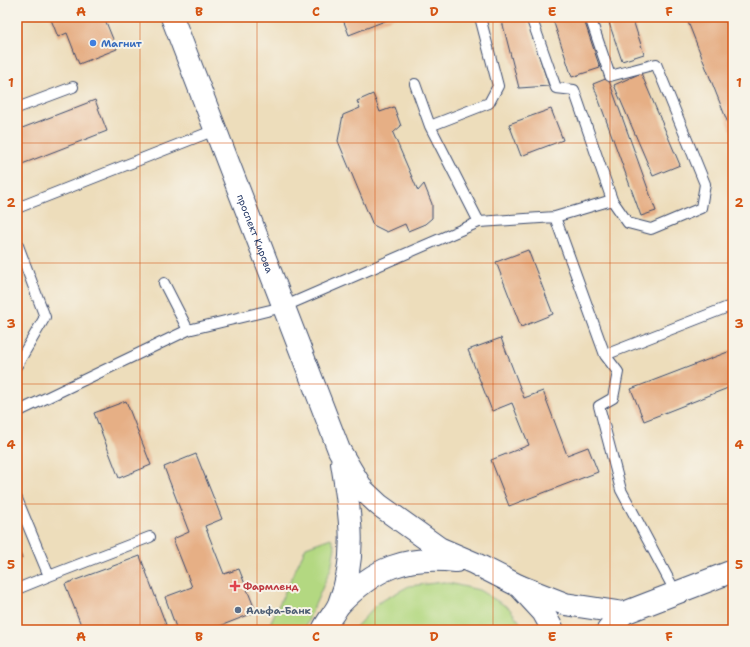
<svg xmlns="http://www.w3.org/2000/svg" width="750" height="647" viewBox="0 0 750 647" font-family="'Shantell Sans',sans-serif">
  <style>
    .green { fill: #b3d881; stroke: #678470 }
    .building { fill: #e6af85 }
    .lines { fill: none; stroke-linecap: round; stroke-linejoin: round }
    .service-casing { stroke: #3a496c; stroke-width: 12 }
    .secondary-casing { stroke: #3a496c; stroke-width: 24 }
    .primary-casing { stroke: #3a496c; stroke-width: 24 }
    .service { stroke: #fff; stroke-width: 10 }
    .secondary { stroke: #fff; stroke-width: 22 }
    .primary { stroke: #fff; stroke-width: 22 }
    .grid { fill: none; stroke: #d45514; stroke-width: 1; stroke-opacity: 0.55 }
    .shop-dot { fill: #3f7fe0; stroke: #f7f3e8; stroke-width: 1.5 }
    .health-dot { fill: #e0444e; stroke: #f7f3e8; stroke-width: 1.5 }
    .service-dot { fill: #5c6f8a; stroke: #f7f3e8; stroke-width: 1.5 }
    .labels { text-anchor: middle; dominant-baseline: central; stroke-width: 4; stroke-linejoin: round; paint-order: stroke }
    .shop-label { font-size: 10px; font-weight: bold; fill: #366cbe; stroke: #f7f3e8; text-anchor: start }
    .street-label { font-size: 10px; fill: #1b2f5e; stroke: #f7f3e8 }
    .health-label { font-size: 10px; font-weight: bold; fill: #be3a42; stroke: #f7f3e8; text-anchor: start }
    .service-label { font-size: 10px; font-weight: bold; fill: #4e5e75; stroke: #f7f3e8; text-anchor: start }
    .neatline { fill: none; stroke: #d45514; stroke-width: 1.5 }
    .grid-label { font-size: 13px; text-anchor: middle; font-weight: bold; fill: #d45514 }
  </style>
  <rect width="100%" height="100%" fill="#f7f3e8"/>
  <filter id="ink" filterUnits="userSpaceOnUse"><feTurbulence type="fractalNoise" baseFrequency=".025" numOctaves="2"/><feDisplacementMap in="SourceGraphic" scale="8" xChannelSelector="R" yChannelSelector="G"/><feConvolveMatrix kernelMatrix="1 2 1 2 8 2 1 2 1" color-interpolation-filters="sRGB"/></filter>
  <filter id="wash" filterUnits="userSpaceOnUse"><feTurbulence type="fractalNoise" baseFrequency=".012" numOctaves="4" result="noise"/><feDisplacementMap in="SourceGraphic" scale="16" xChannelSelector="R" yChannelSelector="G"/><feGaussianBlur stdDeviation="0.9" result="paint"/><feColorMatrix in="noise" values="0 0 0 0 0 0 0 0 0 0 0 0 0 0 0 0 0 1.4 0 .05"/><feComposite in="paint" operator="in"/></filter>
  <g filter="url(#wash)">
    <rect width="100%" height="100%" fill="#edddbb"/>
    <!-- green -->
    <path class="green" d="M331,538L335,547L331,568L304,630H267L306,547Z
      M444,582L479,590L509,608L526,630H353L378,603L409,586Z"/>
    <g id="blocks">
      <!-- building -->
      <path class="building" d="M50,17H104L117,49L79,64L67,33L58,37Z
        M342,17H395L349,35Z
        M501,17H526L549,86L519,88Z
        M552,17H583L600,68L572,77Z
        M607,17H632L644,54L622,61Z
        M686,17H724L733,39V136Z
        M641,73L680,165L653,176L614,85Z
        M608,78L656,211L641,216L593,84Z
        M373,94L380,112L394,107L401,126L393,133L418,191L424,184L432,204V218L425,224L408,231L405,224L387,232L373,225L338,141L343,115L360,108L357,101Z
        M95,100L107,131L17,166V130Z
        M551,109L563,140L521,156L509,124Z
        M528,250L553,314L521,327L496,262Z
        M501,338L524,398L543,391L567,455L588,447L598,472L509,506L491,460L529,445L512,403L492,411L468,350Z
        M733,350V386L644,421L631,389Z
        M126,401L151,465L119,478L94,413Z
        M196,454L222,519L205,526L224,574L239,569L256,612L210,630H177L165,597L192,587L173,539L189,532L164,467Z
        M17,547L22,558L17,560Z
        M140,556L168,630H83L65,584Z"/>
    </g>
  </g>
  <g filter="url(#ink)">
    <use href="#blocks" fill-opacity="0" stroke="#3a496c" stroke-width="1"/>
    <g class="lines">
      <!-- service casing -->
      <g class="service-casing">
        <path id="service" d="M531,17L556,88L574,90L612,200L628,223L651,229L701,208L705,184L656,64L610,76L590,17
          M415,84L430,126L479,222
          M17,108L73,87
          M430,126L489,103L498,86L480,17
          M17,208L215,130
          M555,217L612,200
          M17,243L45,317L17,365
          M164,283L188,330
          M605,355L618,372L613,398L599,406L621,490L676,593
          M17,412L188,330L283,307L479,222L555,217L605,355L733,305
          M17,499L49,576L150,537
          M17,589L49,576"/>
      </g>
      <!-- secondary casing -->
      <g class="secondary-casing">
        <path id="secondary" d="M519,586L565,604L624,613
          M608,630L624,613L733,571"/>
      </g>
      <!-- primary casing -->
      <g class="primary-casing">
        <g id="primary">
          <path id="s1" d="M172,17L339,450L363,490L379,505L439,548L474,563L519,586L543,612L553,630"/>
          <path d="M339,605C374,568 406,555 456,561"/>
          <path d="M323,630C327,621 335,613 339,604C358,556 350,513 342,463"/>
        </g>
      </g>
      <!-- service -->
      <use href="#service" class="service"/>
      <!-- secondary -->
      <use href="#secondary" class="secondary"/>
      <!-- primary -->
      <use href="#primary" class="primary"/>
    </g>
  </g>
  <!-- grid -->
  <path class="grid" d="M140,17V630M257,17V630M375,17V630M493,17V630M610,17V630M17,143H733M17,263H733M17,384H733M17,504H733"/>
  <!-- markers -->
  <circle class="shop-dot" cx="93" cy="43" r="4"/>
  <path class="health-dot" d="M233 580h4v4h4v4h-4v4h-4v-4h-4v-4h4z"/>
  <circle class="service-dot" cx="238" cy="610" r="4"/>
  <g class="labels">
    <!-- shop labels -->
    <g class="shop-label">
      <text x="101" y="43">Магнит</text>
    </g>
    <!-- street labels -->
    <g class="street-label">
      <text stroke="none"><textPath href="#s1" startOffset="232">проспект Кирова</textPath></text>
    </g>
    <!-- health labels -->
    <g class="health-label">
      <text x="243" y="586">Фармленд</text>
    </g>
    <!-- service labels -->
    <g class="service-label">
      <text x="246" y="610">Альфа-Банк</text>
    </g>
  </g>
  <!-- margin -->
  <rect width="750" height="647" fill="none" stroke="#f7f3e8" stroke-width="44"/>
  <rect x="22" y="22" width="706" height="603" class="neatline"/>
  <g class="grid-label">
    <text x="81" y="16">A</text>
    <text x="199" y="16">B</text>
    <text x="316" y="16">C</text>
    <text x="434" y="16">D</text>
    <text x="552" y="16">E</text>
    <text x="669" y="16">F</text>
    <text x="11" y="87">1</text>
    <text x="739" y="87">1</text>
    <text x="11" y="207">2</text>
    <text x="739" y="207">2</text>
    <text x="11" y="328">3</text>
    <text x="739" y="328">3</text>
    <text x="11" y="449">4</text>
    <text x="739" y="449">4</text>
    <text x="11" y="569">5</text>
    <text x="739" y="569">5</text>
    <text x="81" y="641">A</text>
    <text x="199" y="641">B</text>
    <text x="316" y="641">C</text>
    <text x="434" y="641">D</text>
    <text x="552" y="641">E</text>
    <text x="669" y="641">F</text>
  </g>
</svg>
